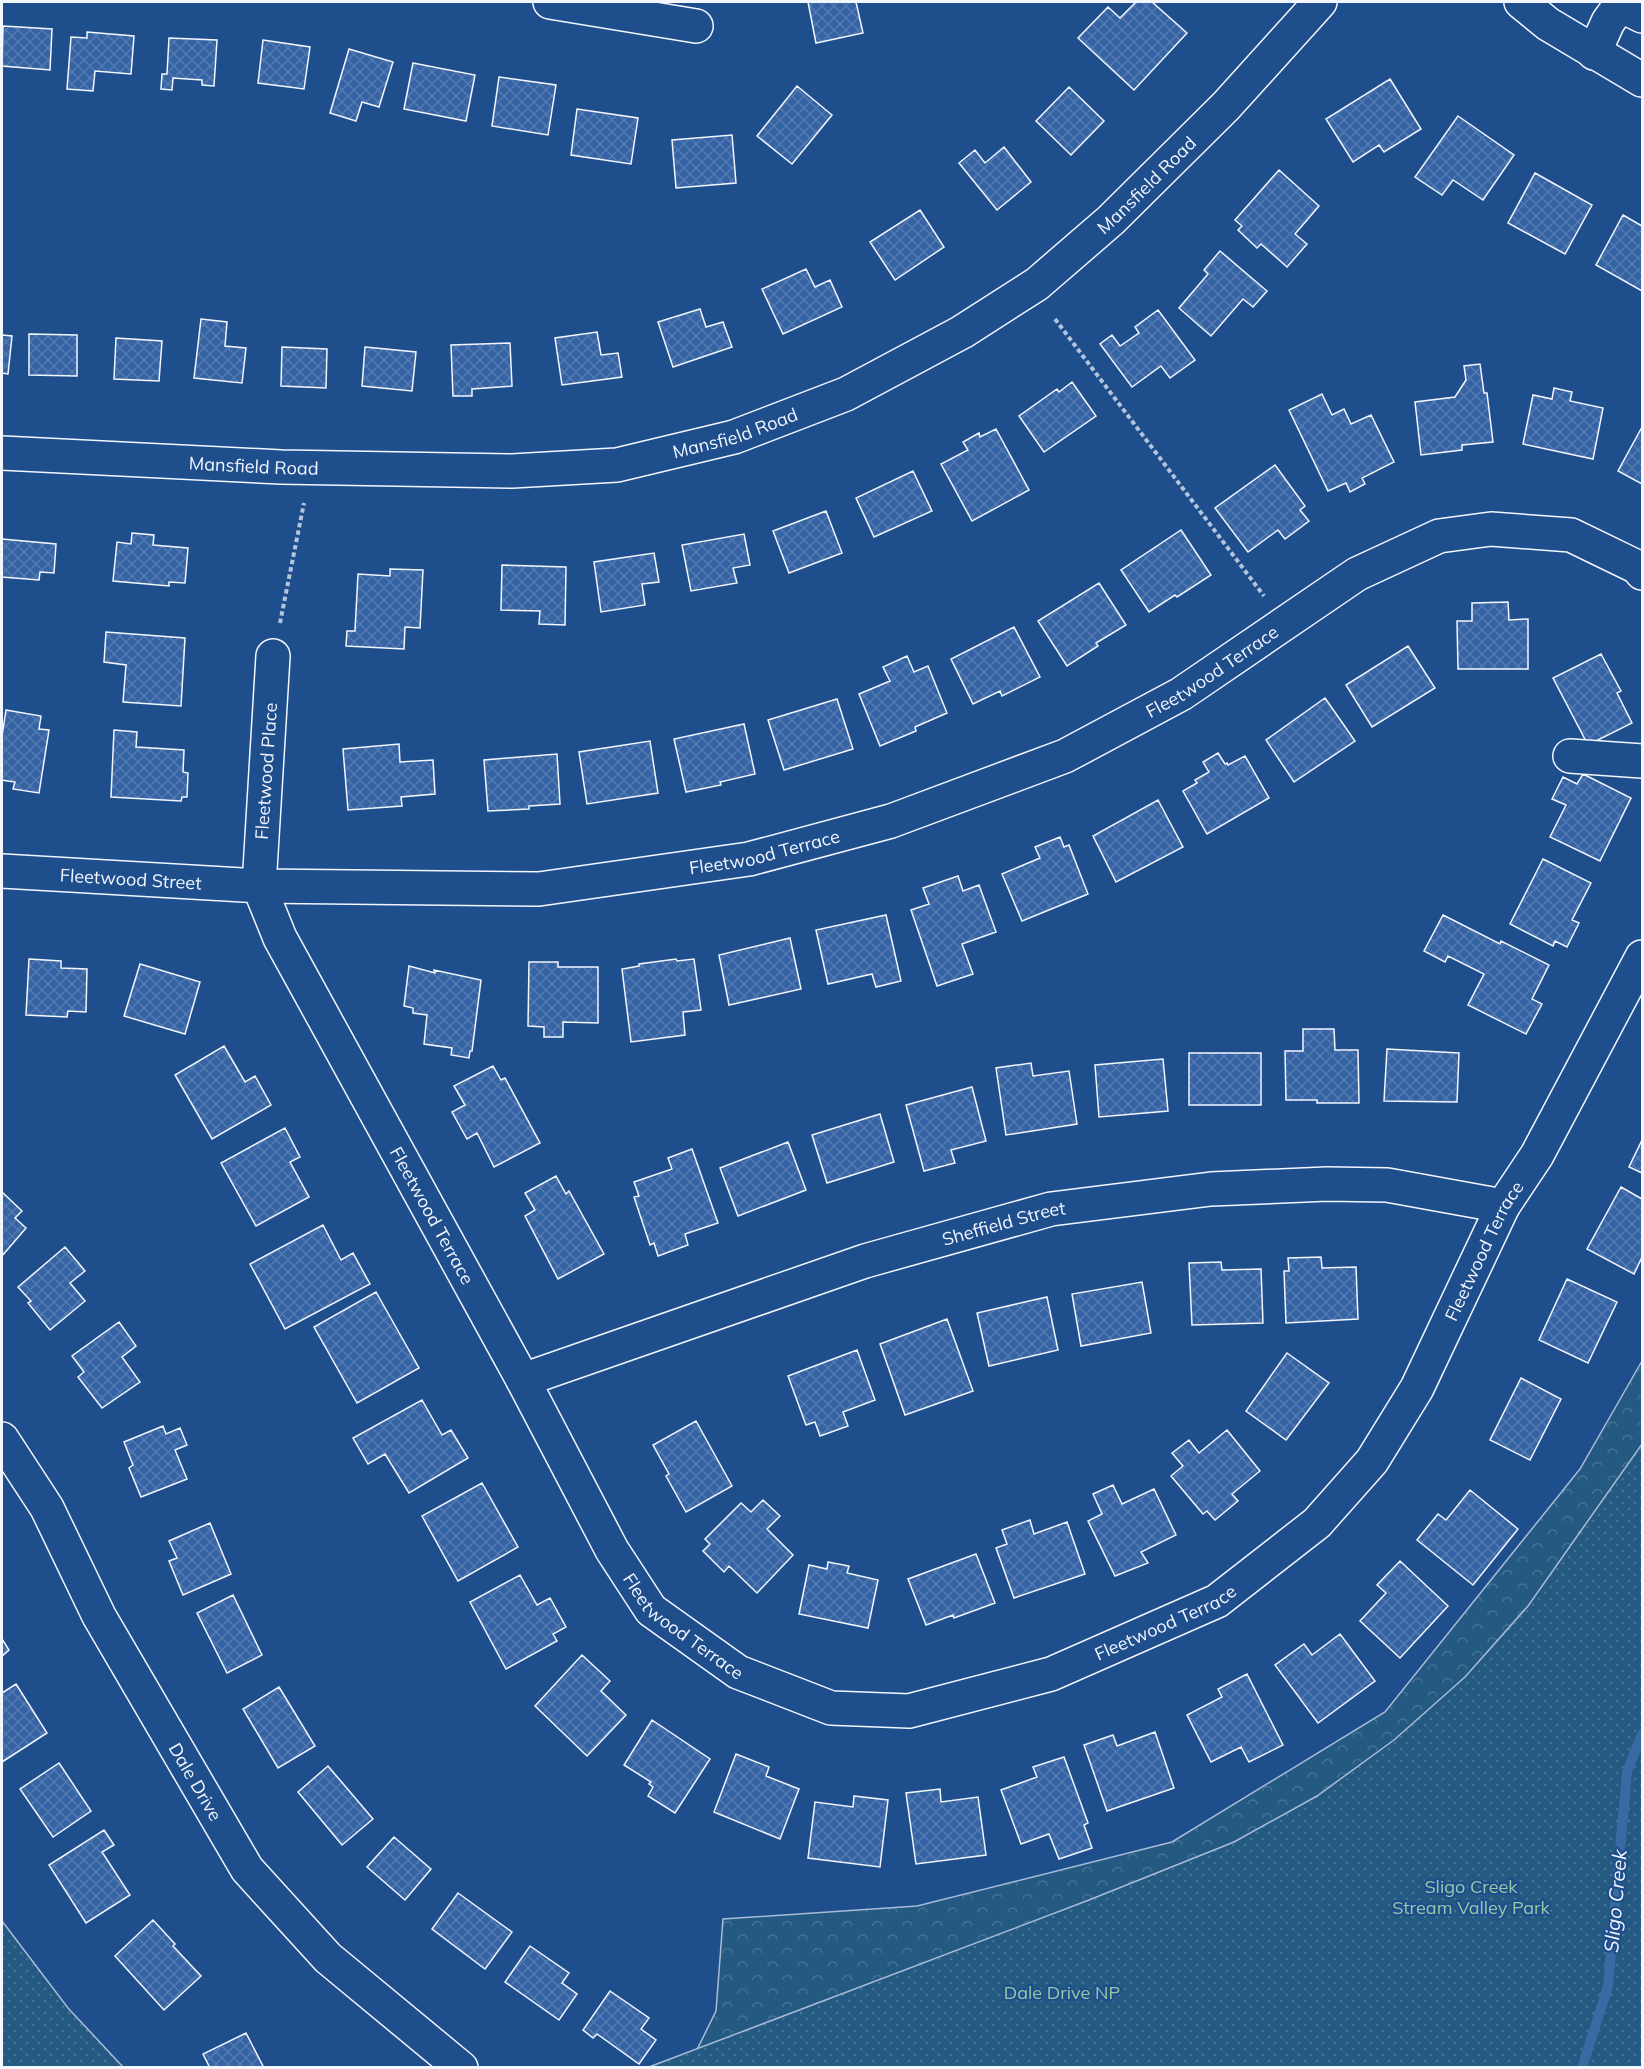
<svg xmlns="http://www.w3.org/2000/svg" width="1644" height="2069" viewBox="0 0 1644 2069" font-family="Mulish,sans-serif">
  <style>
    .forest { fill: url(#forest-crowns); stroke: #a8bbd7; stroke-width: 1.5 }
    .park { fill: url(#park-dots); stroke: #a8bbd7; stroke-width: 1.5 }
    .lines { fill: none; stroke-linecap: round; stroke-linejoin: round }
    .stream { stroke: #3b69a3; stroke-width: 10 }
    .building { fill: url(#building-cross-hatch); stroke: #f2f6ff; stroke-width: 1.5 }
    .minor-casing { stroke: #f2f6ff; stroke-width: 36 }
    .path { stroke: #b3c4dc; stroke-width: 4; stroke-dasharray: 4.5 3; stroke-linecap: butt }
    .minor { stroke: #1f4e8c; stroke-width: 33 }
    .labels { text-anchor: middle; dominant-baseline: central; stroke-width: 4.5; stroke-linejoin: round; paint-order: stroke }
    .street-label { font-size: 18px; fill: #f2f6ff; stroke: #1f4e8c }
    .park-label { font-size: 18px; fill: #97c8a6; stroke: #1f4e8c }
    .water-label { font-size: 20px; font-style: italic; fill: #f2f6ff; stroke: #1f4e8c }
  </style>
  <defs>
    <pattern id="forest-crowns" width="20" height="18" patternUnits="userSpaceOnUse" patternTransform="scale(1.5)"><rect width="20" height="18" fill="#245a82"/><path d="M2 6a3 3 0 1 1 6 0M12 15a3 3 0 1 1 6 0" fill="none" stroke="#447295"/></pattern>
    <pattern id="park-dots" width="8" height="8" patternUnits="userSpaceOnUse" patternTransform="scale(1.5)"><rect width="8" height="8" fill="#245a82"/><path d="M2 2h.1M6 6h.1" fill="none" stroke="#447295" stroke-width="1.8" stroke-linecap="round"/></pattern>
    <pattern id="building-cross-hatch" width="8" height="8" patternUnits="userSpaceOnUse" patternTransform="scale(1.5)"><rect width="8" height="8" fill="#3563a3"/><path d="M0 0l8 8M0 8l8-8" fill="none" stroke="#537ab1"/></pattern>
  </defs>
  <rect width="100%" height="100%" fill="#1f4e8c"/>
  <!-- forest -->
  <path class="forest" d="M1642,1361V1997L688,2068L716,2011L723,1919L917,1906L1172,1842L1385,1712L1580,1469Z"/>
  <!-- park -->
  <path class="park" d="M1642,1444V2067H649L1089,1900L1234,1842L1317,1796L1394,1740L1465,1677L1528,1606Z
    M2,1921L68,2008L123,2067H2Z"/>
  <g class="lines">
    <!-- stream -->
    <path class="stream" d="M1582,2068L1608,1986L1627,1772L1642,1734"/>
  </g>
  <!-- building -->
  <path class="building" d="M808,2H856L863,33L816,43Z
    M1136,2H1152L1187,33L1134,90L1078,38L1108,7L1120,18Z
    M3,26L52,29L50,70L2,66Z
    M87,32L134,36L131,74L95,71L93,91L67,89L71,37L87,38Z
    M169,38L217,40L214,86L202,85V80L173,78L172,90L161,89L162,74H167Z
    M263,40L310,47L304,89L258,83Z
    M349,49L393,62L379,107L362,102L356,121L330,113Z
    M413,63L475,75L466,121L404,109Z
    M499,77L556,85L548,135L492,126Z
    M1390,79L1421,129L1384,152L1379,145L1353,162L1326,119Z
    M797,86L832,115L792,164L757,136Z
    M1069,87L1104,121L1071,155L1036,121Z
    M577,109L638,118L631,164L571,155Z
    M1458,116L1514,155L1483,200L1453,180L1442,195L1415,177Z
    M732,135L736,183L676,188L672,140Z
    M1004,147L1031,182L997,210L959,163L975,150L985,163Z
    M1279,170L1319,206L1295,234L1307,244L1287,267L1261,244L1257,248L1238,230L1242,226L1235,220Z
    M1535,173L1592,205L1565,254L1508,223Z
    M920,210L944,247L895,280L870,242Z
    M1623,215L1642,226V291L1596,265Z
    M1220,251L1267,291L1253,307L1243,299L1211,336L1179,308L1208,274L1204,270Z
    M806,269L815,287L830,280L842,307L783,334L762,289Z
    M700,309L706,327L723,322L732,347L673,367L658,322Z
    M1158,310L1195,360L1170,378L1161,366L1132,387L1100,344L1112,335L1120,346L1139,333L1135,327Z
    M201,319L227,322L225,346L246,348L242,383L194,378Z
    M597,332L601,355L618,353L622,377L562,385L555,338Z
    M29,334L77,335V376L29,375Z
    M2,335L12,336L8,374L2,373Z
    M116,338L162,341L159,381L114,379Z
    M510,343L512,386L472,389V396H453L451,345Z
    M282,347L327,349L326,388L281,386Z
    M365,347L416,352L412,391L362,386Z
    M1480,364L1484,393H1487L1493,442L1462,445V450L1421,455L1415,402L1455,397L1466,380L1464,366Z
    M1072,382L1096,416L1044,452L1019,416L1057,389L1059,392Z
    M1554,388L1572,392L1570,401L1603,408L1593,459L1523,444L1533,395L1552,399Z
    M1322,394L1332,415L1344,409L1351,424L1371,415L1394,462L1362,478L1365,484L1350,492L1346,483L1328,491L1289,410Z
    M1642,427V484L1618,471Z
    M996,429L1029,490L972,521L941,464L968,450L963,442L979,433L980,437Z
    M1275,465L1305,506L1300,510L1309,521L1285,539L1278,530L1248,552L1215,508Z
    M913,471L932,511L874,537L856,498Z
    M826,511L842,553L789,573L773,531Z
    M1181,530L1211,575L1177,597L1175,595L1149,612L1121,570Z
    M132,533L154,535L153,545L188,548L185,583L169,582V586L113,581L117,542L131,544Z
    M744,534L750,565L733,568L737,583L691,591L682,545Z
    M2,539L56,544L54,573L40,572L39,580L2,577Z
    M654,553L659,582L642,584L645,605L601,612L594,562Z
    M502,565L566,567L565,625L539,624L540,611L501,610Z
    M390,569L423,570L420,628L405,627L404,649L346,646L347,631H355L358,574L390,576Z
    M1099,583L1126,625L1096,643L1098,646L1067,666L1038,621Z
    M1508,602L1509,620L1528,619V669H1458L1457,621H1472V603Z
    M1014,627L1040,677L1002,696L1000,691L973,704L951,659Z
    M106,632L185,638L181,706L123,702L126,665L104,662Z
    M1408,646L1435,688L1372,727L1346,685Z
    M1601,654L1621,691L1617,693L1632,723L1588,745L1553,678Z
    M907,656L914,672L928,666L947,713L915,727L916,731L880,746L859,694L890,681L883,667Z
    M1325,698L1355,741L1294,782L1266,740Z
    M837,699L853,749L784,770L768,720Z
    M6,710L41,716L39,729L49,730L39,793L13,789L15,782L2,780V736Z
    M744,724L755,774L720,782L721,785L686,792L674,739Z
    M114,730L137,732L136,747L184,750L183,772L188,773L187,797H182L181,801L111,797Z
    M650,741L658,793L587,804L579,752Z
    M399,744L400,762L433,760L435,794L401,797L402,806L348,810L343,749Z
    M1218,753L1225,764L1227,763L1228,765L1245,756L1269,798L1207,834L1183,791L1197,783L1195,780L1209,772L1203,762Z
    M557,754L560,804L529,806V809L488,811L484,760Z
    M1583,774L1631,798L1600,861L1550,837L1566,805L1552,799L1563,777L1577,784Z
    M1158,800L1183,847L1116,882L1093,836Z
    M1060,837L1064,847L1069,845L1088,894L1022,921L1002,874L1040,858L1035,847Z
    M1543,859L1591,883L1572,920L1579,923L1567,947L1555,941L1553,946L1510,924Z
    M958,876L963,891L979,885L996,932L962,944L973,974L937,986L911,910L929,904L923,888Z
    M886,915L901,981L876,987L872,974L828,984L816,930Z
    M1443,915L1500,944L1501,941L1549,965L1532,999L1542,1004L1526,1034L1468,1005L1484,974L1448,956L1445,962L1424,951Z
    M790,938L801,989L729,1005L719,955Z
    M29,959L61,961V968L87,969L86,1012L68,1011L67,1017L26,1015Z
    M676,959L677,961L694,959L701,1010L683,1012L685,1035L631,1042L622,969L639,966V964Z
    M529,962H558V967H598V1023L563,1022V1037H544V1027L528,1026Z
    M140,964L200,982L185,1034L124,1016Z
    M409,966L435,973L434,970L481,980L472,1051H470L469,1058L451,1055L452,1048L424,1044L427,1015L413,1013V1008L404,1006Z
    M1303,1029H1334L1335,1050H1358L1359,1103H1317V1100H1286L1285,1051H1303Z
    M224,1046L245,1082L255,1076L271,1105L212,1139L175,1075Z
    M1387,1049L1459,1053L1457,1102L1384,1101Z
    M1189,1053H1261V1105H1189Z
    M1163,1059L1168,1111L1099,1117L1095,1065Z
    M1031,1063L1033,1076L1069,1071L1077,1124L1006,1135L996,1068Z
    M493,1066L501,1080L505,1078L540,1143L494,1167L477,1133L467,1139L452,1112L465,1105L454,1086Z
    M972,1087L986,1141L951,1150L955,1163L924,1171L906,1105Z
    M880,1114L894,1162L827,1183L812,1135Z
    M285,1128L300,1157L290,1162L309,1197L256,1226L221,1163Z
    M1642,1140V1173L1629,1167Z
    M788,1142L806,1190L738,1216L720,1168Z
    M692,1149L718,1223L685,1234L688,1245L658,1256L654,1243L650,1245L634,1197L639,1196L634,1182L672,1169L668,1158Z
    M556,1176L566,1194L569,1191L604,1254L558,1279L525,1216L535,1210L525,1193Z
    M1621,1187L1642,1199V1257L1634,1274L1587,1249Z
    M2,1192L22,1211L15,1218L26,1228L2,1256Z
    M323,1225L341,1260L353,1253L370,1284L285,1329L250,1264Z
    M65,1247L85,1271L70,1283L85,1301L50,1330L28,1303L31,1301L18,1287Z
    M1321,1257L1322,1268L1356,1267L1358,1319L1286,1323L1284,1271H1289L1288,1258Z
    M1221,1262L1222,1270L1261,1269L1263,1323L1192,1325L1189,1263Z
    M1567,1279L1617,1302L1588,1363L1539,1340Z
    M1142,1282L1151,1333L1081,1346L1072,1294Z
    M376,1292L419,1368L357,1403L314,1327Z
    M1047,1297L1058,1350L989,1366L977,1313Z
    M947,1319L973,1391L905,1415L880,1344Z
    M119,1322L136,1346L122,1357L140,1382L102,1408L78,1377L84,1372L72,1356Z
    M857,1350L875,1400L843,1412L848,1426L820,1436L815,1422L806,1425L788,1376Z
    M1287,1353L1329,1383L1286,1440L1246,1411Z
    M1521,1378L1561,1399L1530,1460L1490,1440Z
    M422,1400L442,1435L451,1430L468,1458L409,1493L385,1454L368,1464L353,1438Z
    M696,1421L732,1486L686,1512L666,1476L669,1474L653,1445Z
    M163,1426L166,1434L180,1428L187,1445L175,1450L187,1479L141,1497L129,1468L133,1465L124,1442Z
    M1227,1430L1260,1471L1232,1494L1238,1501L1215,1520L1207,1511L1203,1514L1171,1476L1183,1466L1172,1453L1189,1440L1199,1453Z
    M482,1483L518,1547L458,1581L422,1516Z
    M1113,1485L1122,1504L1154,1489L1176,1535L1141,1552L1148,1563L1115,1576L1088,1521L1102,1514L1093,1494Z
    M1470,1490L1518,1529L1473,1585L1417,1540L1438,1514L1446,1520Z
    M763,1500L780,1516L767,1529L793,1555L757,1593L729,1566L724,1572L703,1551L710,1544L705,1539L741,1503L751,1512Z
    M1030,1520L1034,1534L1067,1522L1085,1574L1014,1598L996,1548L1007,1544L1002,1530Z
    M210,1523L231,1574L183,1595L169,1561L177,1558L169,1541Z
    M976,1554L995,1603L954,1618L953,1615L926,1625L908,1579Z
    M1400,1561L1448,1606L1400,1658L1360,1621L1386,1593L1377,1585Z
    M828,1562L849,1566L847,1573L878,1580L868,1628L799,1614L809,1565L827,1569Z
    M520,1575L537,1605L550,1598L566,1627L553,1634L557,1641L506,1669L470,1602Z
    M233,1595L262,1655L227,1673L197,1613Z
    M1340,1634L1375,1681L1318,1723L1275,1665L1304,1644L1312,1655Z
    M2,1639L9,1650L2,1656Z
    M582,1655L610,1681L601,1691L626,1715L587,1756L535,1706Z
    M1247,1674L1283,1745L1249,1762L1241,1747L1211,1762L1187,1715L1222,1697L1218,1689Z
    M16,1684L47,1733L2,1762V1693Z
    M279,1687L315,1746L278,1768L243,1709Z
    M652,1720L710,1759L675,1813L648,1796L653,1787L649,1784L651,1782L624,1765Z
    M1155,1732L1174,1788L1107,1811L1084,1745L1113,1735L1117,1746Z
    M736,1754L769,1767L766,1776L799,1789L780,1839L714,1812Z
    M1064,1757L1088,1823L1084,1825L1092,1848L1059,1859L1049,1834L1021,1844L1001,1790L1037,1777L1033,1767Z
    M59,1763L91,1811L53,1837L20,1789Z
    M328,1766L373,1819L342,1845L298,1792Z
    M940,1789L941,1802L978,1797L986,1855L916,1864L906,1793Z
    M854,1796L888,1800L880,1867L808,1858L815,1802L853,1807Z
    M104,1830L114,1845L102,1852L130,1895L86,1923L49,1865Z
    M394,1837L431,1869L405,1900L367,1867Z
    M458,1893L512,1932L485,1969L432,1929Z
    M153,1920L175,1944L173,1946L201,1976L164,2010L115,1956Z
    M530,1946L569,1973L562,1983L577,1994L559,2020L505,1982Z
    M610,1991L649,2018L641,2029L656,2040L639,2064L597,2034L593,2038L583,2030Z
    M246,2033L264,2068H210L203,2054Z"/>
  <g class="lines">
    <!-- minor casing -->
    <g class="minor-casing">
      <g id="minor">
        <path d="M550,2L696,26"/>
        <path d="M1521,2L1548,24L1642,80"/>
        <path d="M1594,53L1608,22L1620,5L1642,16"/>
        <path id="s1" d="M2,453L281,467L512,471L617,465L734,437L846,394L962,332L1037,284L1111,220L1226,106L1320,2"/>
        <path id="s2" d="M273,656L259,886L280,938L523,1380L612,1550L651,1610L738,1672L831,1708L909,1711L1051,1674L1217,1601L1317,1523L1372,1461L1417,1388L1503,1206L1537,1155L1642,957"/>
        <path d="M1570,756L1642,761"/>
        <path id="s3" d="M2,871L259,886L539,889L749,859L891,821L1065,756L1181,694L1357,574L1439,536L1491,529L1571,535L1637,567L1642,573"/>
        <path id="s4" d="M523,1380L865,1261L1051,1209L1211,1189L1327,1184L1387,1185L1503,1206"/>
        <path id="s5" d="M2,1439L47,1508L99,1616L247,1869L328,1958L461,2068"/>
      </g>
    </g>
    <!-- path -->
    <path class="path" d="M1055,319L1264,596
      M280,623L304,503"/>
    <!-- minor -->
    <use href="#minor" class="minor"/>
  </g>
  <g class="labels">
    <!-- street labels -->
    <g class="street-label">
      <text stroke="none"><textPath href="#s1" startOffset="1224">Mansfield Road</textPath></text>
      <text stroke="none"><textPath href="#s1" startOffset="738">Mansfield Road</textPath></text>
      <text stroke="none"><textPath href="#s1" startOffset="252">Mansfield Road</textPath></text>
      <text stroke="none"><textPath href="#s3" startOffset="1252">Fleetwood Terrace</textPath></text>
      <text transform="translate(266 771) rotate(-86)">Fleetwood Place</text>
      <text stroke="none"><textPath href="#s3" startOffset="766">Fleetwood Terrace</textPath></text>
      <text stroke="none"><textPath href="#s3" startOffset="129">Fleetwood Street</textPath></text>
      <text stroke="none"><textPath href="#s2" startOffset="603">Fleetwood Terrace</textPath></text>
      <text stroke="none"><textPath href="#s4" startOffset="506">Sheffield Street</textPath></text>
      <text stroke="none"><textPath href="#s2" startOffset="2115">Fleetwood Terrace</textPath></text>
      <text stroke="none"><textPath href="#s2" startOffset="1611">Fleetwood Terrace</textPath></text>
      <text stroke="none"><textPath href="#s2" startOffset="1089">Fleetwood Terrace</textPath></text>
      <text stroke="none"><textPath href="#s5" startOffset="394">Dale Drive</textPath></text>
    </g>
    <!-- park labels -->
    <g class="park-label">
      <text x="1471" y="1886">Sligo Creek<tspan x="1471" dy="21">Stream Valley Park</tspan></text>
      <text x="1062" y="1992">Dale Drive NP</text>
    </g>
    <!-- water labels -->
    <g class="water-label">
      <text transform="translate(1615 1901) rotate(-85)">Sligo Creek</text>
    </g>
  </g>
  <!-- border -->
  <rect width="1644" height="2069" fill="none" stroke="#f2f6ff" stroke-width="6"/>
</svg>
